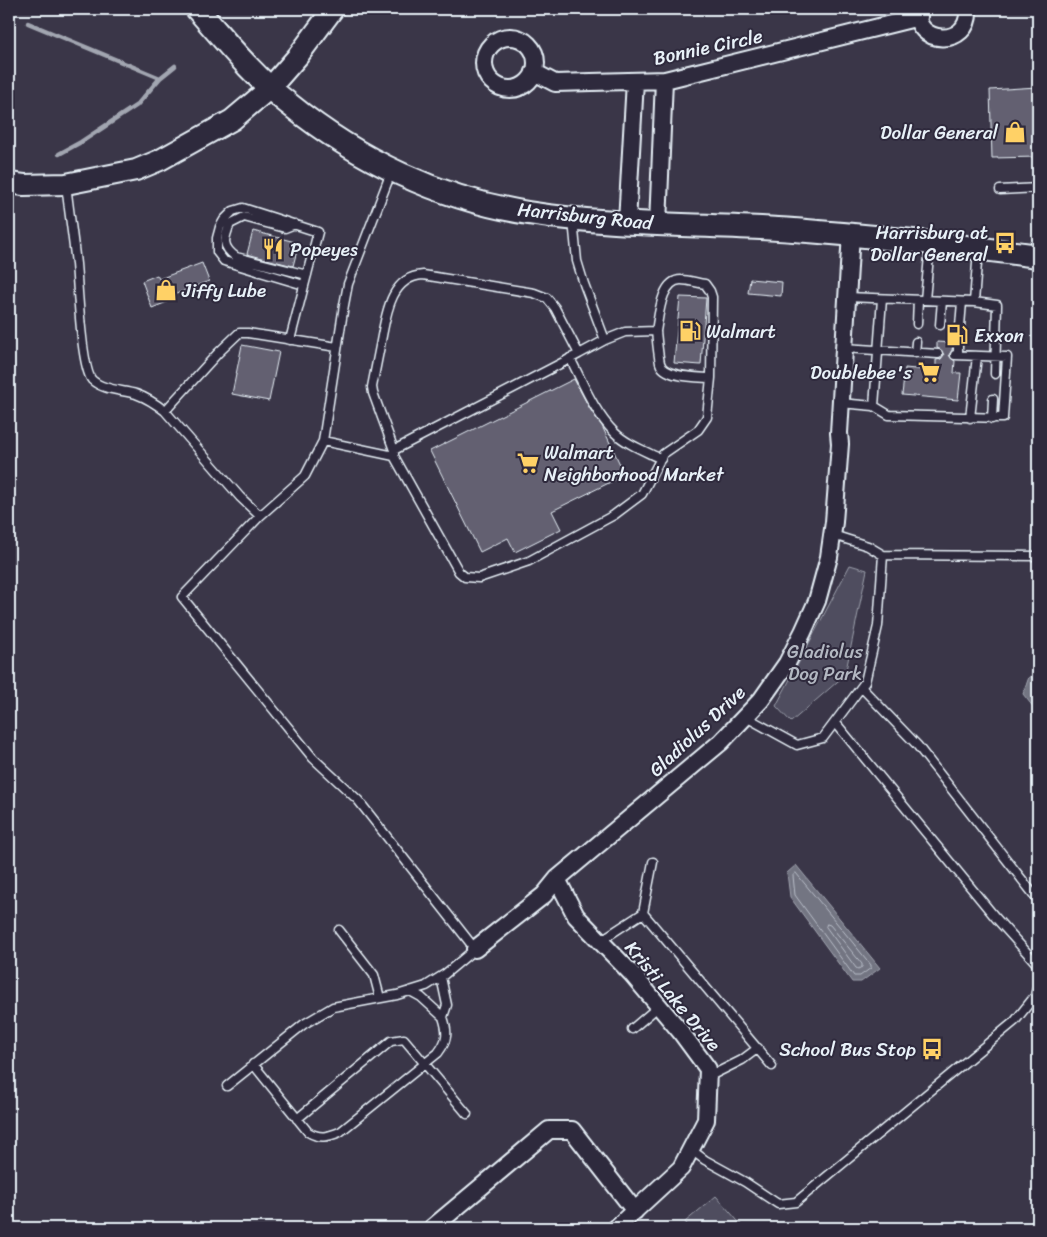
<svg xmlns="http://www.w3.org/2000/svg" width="1047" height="1237" viewBox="0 0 1047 1237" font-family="Sriracha,sans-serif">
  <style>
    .green { fill: #504e5f; stroke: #9ca0ac }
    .water { fill: #737482; stroke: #a2a6b1 }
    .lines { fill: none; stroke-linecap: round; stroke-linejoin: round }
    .shore { stroke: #b9bfc9; stroke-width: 1 }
    .stream { stroke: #a2a6b1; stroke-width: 4.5 }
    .building { fill: #636171; stroke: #e8f1f8 }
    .service-casing { stroke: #e8f1f8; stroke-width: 11 }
    .minor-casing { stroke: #e8f1f8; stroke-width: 20 }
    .tertiary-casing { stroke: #e8f1f8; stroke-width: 24 }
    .secondary-casing { stroke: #e8f1f8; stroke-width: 26 }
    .service { stroke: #2f2a3d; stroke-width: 8 }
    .minor { stroke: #2f2a3d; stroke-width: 16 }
    .tertiary { stroke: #2f2a3d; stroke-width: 20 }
    .secondary { stroke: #2f2a3d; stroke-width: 22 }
    .labels { text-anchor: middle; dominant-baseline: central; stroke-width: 4; stroke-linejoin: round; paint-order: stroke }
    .street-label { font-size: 19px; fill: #e8f1f8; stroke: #2f2a3d }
    .poi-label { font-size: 19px; fill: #e8f1f8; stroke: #2f2a3d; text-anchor: start }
    .park-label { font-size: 19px; fill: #b3b8c2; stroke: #2f2a3d }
  </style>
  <rect width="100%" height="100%" fill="#3a3648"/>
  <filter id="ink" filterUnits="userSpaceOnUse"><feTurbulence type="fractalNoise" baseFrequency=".02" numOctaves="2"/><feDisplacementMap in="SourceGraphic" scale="10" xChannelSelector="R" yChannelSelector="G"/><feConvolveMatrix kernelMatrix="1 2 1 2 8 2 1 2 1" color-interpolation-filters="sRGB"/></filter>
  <g filter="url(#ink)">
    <!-- green -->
    <path class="green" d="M850,565L867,570L845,675L791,722L776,706Z
      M716,1196L744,1228H690L685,1222Z"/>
    <!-- water -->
    <path class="water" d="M1038,676V713L1023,694L1029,677Z
      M796,865L880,968L861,982H852L790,897L787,873Z"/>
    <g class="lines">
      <!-- shore -->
      <path class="shore" d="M796,873L871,965V968L860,976H854L795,895L793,876Z
        M827,924L830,925L862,964V967L858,969L856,968L826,927Z"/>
      <!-- stream -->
      <path class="stream" d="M28,23L160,78
        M59,154L81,142L137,105L160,78L175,66"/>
    </g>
    <!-- building -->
    <path class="building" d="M1037,87L1038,157L992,158L990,90Z
      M253,231L299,243L293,266L247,254Z
      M202,263L209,281L166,298L167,302L152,308L142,281L157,275L159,279Z
      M750,279L782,282L781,296L748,293Z
      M680,297L706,298L701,365L674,363Z
      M937,342L953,343L952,350L949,355L952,359L955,361L954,373H961L958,400L902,395L905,368L936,371V360L941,359L944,355L941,350L937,348Z
      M242,345L279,352L269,401L232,394Z
      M574,379L590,409L602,426L625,475L552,511L561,529L515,552L508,538L480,552L430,451Z"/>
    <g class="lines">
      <!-- service casing -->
      <g class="service-casing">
        <path id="service" d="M66,184C69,211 73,237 76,264C78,285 81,368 92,380C103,390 122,390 136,394C147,398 155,403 165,411L240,497L260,516L305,476L323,441L344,305L348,284L392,170
          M1000,190L1038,188
          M573,220L577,261L584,284L605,340L625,332L656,331C659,316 661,280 681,280C689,280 697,283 705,284L710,291L712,297L711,378C698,377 664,378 660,363C658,353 657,341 656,331
          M295,224L285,228L244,217L230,224C224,239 221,246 236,257L307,275
          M847,297L974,302L978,250
          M925,300L930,245
          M974,302L997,305L995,374
          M917,324L918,300
          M940,325L942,301
          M960,326L962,302
          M290,340L318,232L243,208L233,211L224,220L220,227L217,238V252L224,261L304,285
          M844,348L938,354
          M915,353L916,342
          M958,355V345
          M570,358C583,383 594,412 614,432C626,444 645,451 661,459
          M840,403L874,406L882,299
          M874,406L889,415L1003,418L1007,357L955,355
          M165,411L218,353L239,333H248L337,347
          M970,418L977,356
          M992,419L993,399
          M323,441L394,456L459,572L465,577L479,578L529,561L614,515L642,494L663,454L698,430L707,417L711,378
          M394,450L579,354
          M394,456V450L373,393L372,387C375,371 378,356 381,341C386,316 390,277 423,275L534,293L547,298L555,308L579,354L605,340
          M833,535L868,546L883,555L1038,556
          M862,688L917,745L1038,900
          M746,717L797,745L823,738L865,682L878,626L883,555
          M835,722L995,917L1038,965
          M643,913L772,1066
          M339,930L374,975L380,998
          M600,941L643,913L653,862
          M410,991L421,997L443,1017L447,1005L441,977
          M632,1029L659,1006
          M253,1064L308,1132C320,1139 327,1137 340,1132L438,1053C448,1040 448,1032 443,1017
          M708,1077L742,1060L758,1048
          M227,1086L304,1024L333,1007L397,995L426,986L445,974L475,949L358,800L313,758L182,597L260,516
          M297,1119L391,1041L404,1039L467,1114
          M690,1149L705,1160L745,1182L778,1204L796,1202L1015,1021L1035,996L1038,984"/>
      </g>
      <!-- minor casing -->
      <g class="minor-casing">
        <path id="minor" d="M918,9C912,45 971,49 968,9
          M484 63a26 26 0 1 1 52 0a26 26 0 1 1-52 0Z
          M534,72L555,83L665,80L919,17
          M627,222L635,81
          M658,224L664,80
          M557,879L576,916L632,974L680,1031L708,1069L706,1120L681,1168L616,1228
          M475,949L544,895L557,879L721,742L761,700L787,663L803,632L817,601L829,557L834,522L840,444L839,433L851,233
          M432,1228L549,1130H572L635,1211"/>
      </g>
      <!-- tertiary casing -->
      <g class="tertiary-casing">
        <path id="tertiary" d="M9,183L24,185L66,184L136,170L160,160L232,120L270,88L298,56L333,9"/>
      </g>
      <!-- secondary casing -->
      <g class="secondary-casing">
        <path id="secondary" d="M197,9C226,42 254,77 289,104C358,160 440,199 528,213C604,225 683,224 761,228C854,233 946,244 1038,256"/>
      </g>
      <!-- service -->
      <use href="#service" class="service"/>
      <!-- minor -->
      <use href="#minor" class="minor"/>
      <!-- tertiary -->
      <use href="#tertiary" class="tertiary"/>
      <!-- secondary -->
      <use href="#secondary" class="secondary"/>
    </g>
  </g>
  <!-- icons -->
  <defs>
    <g id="shop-bare" transform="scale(1.725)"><path d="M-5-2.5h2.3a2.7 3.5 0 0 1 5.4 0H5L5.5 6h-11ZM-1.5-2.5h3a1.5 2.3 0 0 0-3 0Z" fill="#ffd166" stroke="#2f2a3d" stroke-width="2.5" paint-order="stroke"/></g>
    <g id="bus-bare" transform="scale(1.725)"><path d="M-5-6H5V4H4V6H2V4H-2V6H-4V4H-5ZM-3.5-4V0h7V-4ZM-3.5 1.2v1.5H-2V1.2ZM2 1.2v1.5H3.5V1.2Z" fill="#ffd166" stroke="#2f2a3d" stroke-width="2.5" paint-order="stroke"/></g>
    <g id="restaurant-bare" transform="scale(1.725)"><path d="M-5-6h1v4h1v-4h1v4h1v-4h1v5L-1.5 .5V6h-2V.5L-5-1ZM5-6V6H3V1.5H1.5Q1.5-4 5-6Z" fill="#ffd166" stroke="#2f2a3d" stroke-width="2.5" paint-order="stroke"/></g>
    <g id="fuel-bare" transform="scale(1.725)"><path d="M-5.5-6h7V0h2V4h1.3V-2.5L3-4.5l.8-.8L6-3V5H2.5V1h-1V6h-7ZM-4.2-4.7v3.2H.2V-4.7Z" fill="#ffd166" stroke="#2f2a3d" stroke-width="2.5" paint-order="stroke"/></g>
    <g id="supermarket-bare" transform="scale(1.725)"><path d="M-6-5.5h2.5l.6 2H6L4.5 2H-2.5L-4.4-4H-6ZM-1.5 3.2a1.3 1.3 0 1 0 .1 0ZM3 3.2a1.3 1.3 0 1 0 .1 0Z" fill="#ffd166" stroke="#2f2a3d" stroke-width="2.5" paint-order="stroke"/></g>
  </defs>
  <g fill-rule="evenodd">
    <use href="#shop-bare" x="1015" y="132"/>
    <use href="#bus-bare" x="1005" y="243"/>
    <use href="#restaurant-bare" x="273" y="249"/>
    <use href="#shop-bare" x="166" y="290"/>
    <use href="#fuel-bare" x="690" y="331"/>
    <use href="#fuel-bare" x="957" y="335"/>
    <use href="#supermarket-bare" x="929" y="372"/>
    <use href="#supermarket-bare" x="528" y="463"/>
    <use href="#bus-bare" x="932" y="1049"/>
  </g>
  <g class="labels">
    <!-- street labels -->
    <g class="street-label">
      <text transform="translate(708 47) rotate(-12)">Bonnie Circle</text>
      <text transform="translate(585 216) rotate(6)">Harrisburg Road</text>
      <text transform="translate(697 731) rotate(-43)">Gladiolus Drive</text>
      <text transform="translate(673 996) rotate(50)">Kristi Lake Drive</text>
    </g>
    <!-- poi labels -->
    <g class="poi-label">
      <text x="998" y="132" text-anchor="end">Dollar General</text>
      <text x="988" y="232" text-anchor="end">Harrisburg at<tspan x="988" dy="22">Dollar General</tspan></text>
      <text x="290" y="249">Popeyes</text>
      <text x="182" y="290">Jiffy Lube</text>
      <text x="706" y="331">Walmart</text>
      <text x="974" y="335">Exxon</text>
      <text x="912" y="372" text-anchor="end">Doublebee's</text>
      <text x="544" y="452">Walmart<tspan x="544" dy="22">Neighborhood Market</tspan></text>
      <text x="916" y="1049" text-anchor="end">School Bus Stop</text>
    </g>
    <!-- park labels -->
    <g class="park-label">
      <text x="825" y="651">Gladiolus<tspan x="825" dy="22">Dog Park</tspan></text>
    </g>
  </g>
  <!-- margin -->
  <rect width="1047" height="1237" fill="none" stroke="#2f2a3d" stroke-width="30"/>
  <rect x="15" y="15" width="1017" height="1207" fill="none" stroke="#e8f1f8" stroke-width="2" filter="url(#ink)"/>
</svg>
